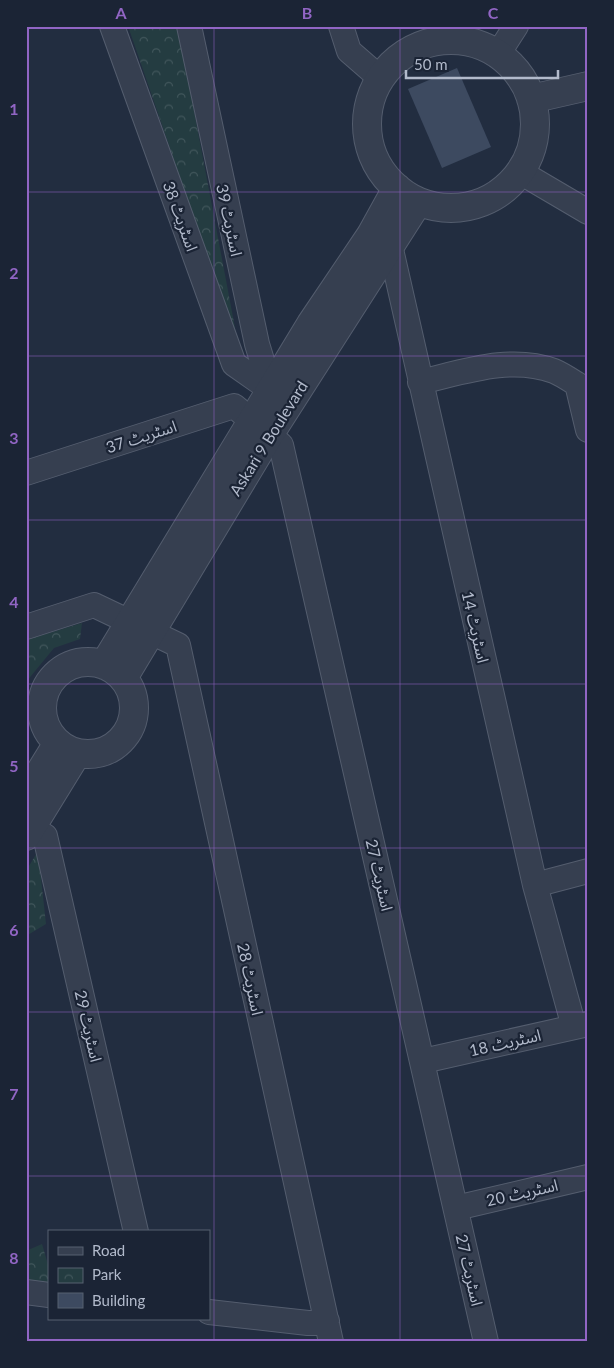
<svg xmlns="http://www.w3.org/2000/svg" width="614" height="1368" viewBox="0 0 614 1368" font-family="Lato,'Noto Sans Arabic',sans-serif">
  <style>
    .park { fill: url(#park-crowns) }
    .building { fill: #3d4a60 }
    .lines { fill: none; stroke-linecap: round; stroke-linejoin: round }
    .minor-casing { stroke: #545d6e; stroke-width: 26 }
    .tertiary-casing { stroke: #545d6e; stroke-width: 30 }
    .minor { stroke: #363f50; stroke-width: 24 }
    .tertiary { stroke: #363f50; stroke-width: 28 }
    .grid { fill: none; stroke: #9165c4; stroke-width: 1; stroke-opacity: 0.55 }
    .labels { text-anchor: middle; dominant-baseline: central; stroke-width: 4.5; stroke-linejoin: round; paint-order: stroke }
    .street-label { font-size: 16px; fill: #b2bacb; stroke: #1b2435 }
    .neatline { fill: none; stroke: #9165c4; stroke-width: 2 }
    .grid-label { font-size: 16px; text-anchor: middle; font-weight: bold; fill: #9165c4 }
  </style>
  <defs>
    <pattern id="park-crowns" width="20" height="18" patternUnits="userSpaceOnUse" patternTransform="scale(1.25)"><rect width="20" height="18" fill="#243c41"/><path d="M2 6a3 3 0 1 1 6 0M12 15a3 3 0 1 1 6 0" fill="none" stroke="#41565b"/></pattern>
  </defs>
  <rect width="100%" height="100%" fill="#222d40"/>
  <!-- park -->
  <path class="park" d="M128,26H178L239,349Z
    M82,623L80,639L54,648L26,682V640Z
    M38,851L46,924L26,936V871Z
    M42,1244L49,1268V1284L26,1282V1251Z"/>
  <!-- building -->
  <path class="building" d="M457,68L491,147L442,168L408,89Z"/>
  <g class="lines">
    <!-- minor casing -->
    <g class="minor-casing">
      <path id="minor" d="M112,26L234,364L271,390
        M189,26L257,344L271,390L276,393
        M341,26L349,51L380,78
        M498,54L516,26
        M520,172L588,212
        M379,239L390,245L535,885L574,1027
        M420,382C464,372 510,355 554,371C566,376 577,385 588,391
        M577,384L588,430
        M26,473L234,406L281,445L486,1342
        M26,627L94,605L178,645L331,1342
        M31,828L45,836L136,1232
        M535,885L588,871
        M423,1061L588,1024
        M456,1208L588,1177
        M26,1292L49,1295
        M209,1312L308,1323L327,1321"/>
    </g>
    <!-- tertiary casing -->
    <g class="tertiary-casing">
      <path id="tertiary" d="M367 124a84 84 0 1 1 168 0a84 84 0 1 1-168 0Z
        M531,99L588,86
        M42 708a46 46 0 1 1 92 0a46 46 0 1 1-92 0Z
        M104,665L311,324L371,235L397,188
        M123,678L269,435L418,202
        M26,795L58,743
        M26,836L77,753"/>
    </g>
    <!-- minor -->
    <use href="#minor" class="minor"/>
    <!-- tertiary -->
    <use href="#tertiary" class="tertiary"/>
  </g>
  <!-- grid -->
  <path class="grid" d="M214,26V1342M400,26V1342M26,192H588M26,356H588M26,520H588M26,684H588M26,848H588M26,1012H588M26,1176H588"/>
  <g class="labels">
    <!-- street labels -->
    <g class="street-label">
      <text transform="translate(181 216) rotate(70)">اسٹریٹ 38</text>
      <text transform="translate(230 220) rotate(78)">اسٹریٹ 39</text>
      <text transform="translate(141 436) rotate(-18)">اسٹریٹ 37</text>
      <text transform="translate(268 438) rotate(-58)">Askari 9 Boulevard</text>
      <text transform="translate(476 627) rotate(77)">اسٹریٹ 14</text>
      <text transform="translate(380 875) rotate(77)">اسٹریٹ 27</text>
      <text transform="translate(251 979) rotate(78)">اسٹریٹ 28</text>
      <text transform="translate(89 1026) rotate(77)">اسٹریٹ 29</text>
      <text transform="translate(505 1042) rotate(-13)">اسٹریٹ 18</text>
      <text transform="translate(522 1192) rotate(-13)">اسٹریٹ 20</text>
      <text transform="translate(470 1270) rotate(77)">اسٹریٹ 27</text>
    </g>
  </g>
  <!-- border -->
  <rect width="614" height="1368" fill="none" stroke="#1b2435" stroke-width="55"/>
  <!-- legend -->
  <rect x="48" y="1230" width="162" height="90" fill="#1b2435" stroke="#576071"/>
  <rect x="58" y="1247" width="25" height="8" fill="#363f50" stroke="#576071"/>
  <text x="92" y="1256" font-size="15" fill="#b2bacb">Road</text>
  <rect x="58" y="1268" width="25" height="15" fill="url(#park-crowns)" stroke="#576071"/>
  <text x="92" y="1280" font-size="15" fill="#b2bacb">Park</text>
  <rect x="58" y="1293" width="25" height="15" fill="#3d4a60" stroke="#576071"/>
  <text x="92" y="1306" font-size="15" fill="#b2bacb">Building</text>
  <!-- scale -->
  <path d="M406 70v8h152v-8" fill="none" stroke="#b2bacb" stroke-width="2.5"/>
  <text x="414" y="70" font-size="15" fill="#b2bacb" stroke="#1b2435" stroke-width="4" paint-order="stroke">50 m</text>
  <rect x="28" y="28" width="558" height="1312" class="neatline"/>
  <g class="grid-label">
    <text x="121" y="19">A</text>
    <text x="307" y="19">B</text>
    <text x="493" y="19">C</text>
    <text x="14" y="115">1</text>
    <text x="14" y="279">2</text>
    <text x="14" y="444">3</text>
    <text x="14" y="608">4</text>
    <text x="14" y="772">5</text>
    <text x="14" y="936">6</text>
    <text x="14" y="1100">7</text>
    <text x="14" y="1264">8</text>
  </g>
</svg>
